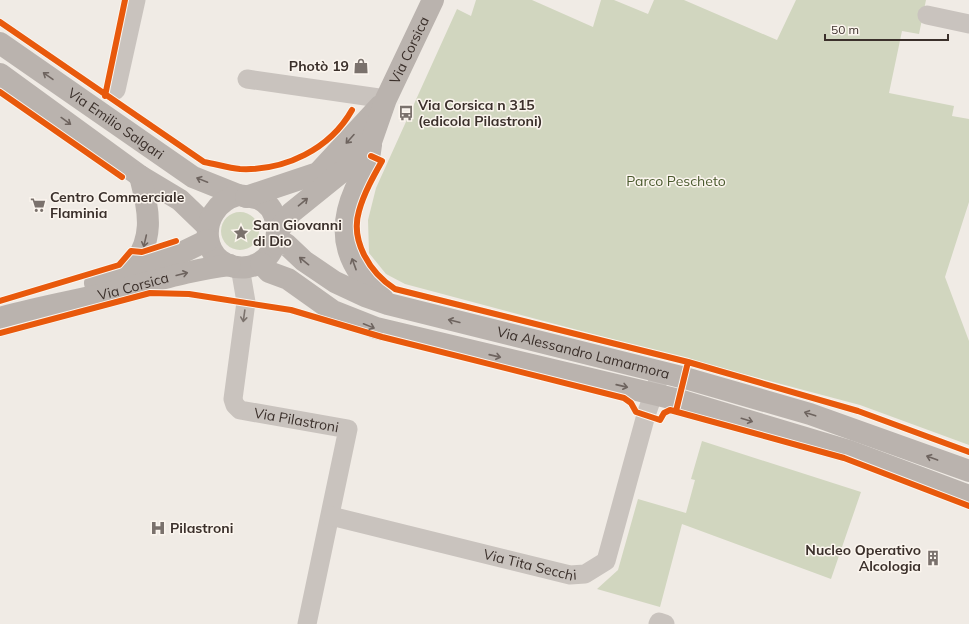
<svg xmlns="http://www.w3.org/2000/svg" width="969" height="624" viewBox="0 0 969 624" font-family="Mulish,sans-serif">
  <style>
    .green { fill: #d1d6bf }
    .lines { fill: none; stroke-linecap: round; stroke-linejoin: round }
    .minor { stroke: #c9c3be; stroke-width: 19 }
    .secondary { stroke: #bab3ae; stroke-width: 22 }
    .cycleway-casing { stroke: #fbf5ee; stroke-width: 8 }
    .cycleway { stroke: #e8590c; stroke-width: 6 }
    .oneway { stroke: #6e645f }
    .oneway2 { stroke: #7b726d }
    .labels { text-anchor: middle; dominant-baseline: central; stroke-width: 3; stroke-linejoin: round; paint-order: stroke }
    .street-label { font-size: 14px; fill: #3b302b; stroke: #fbf5ee }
    .poi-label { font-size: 14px; font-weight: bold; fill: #3b302b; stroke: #fbf5ee; text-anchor: start }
    .park-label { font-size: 14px; fill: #4a5a2e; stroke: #fbf5ee }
  </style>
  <rect width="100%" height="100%" fill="#f0ebe5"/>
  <!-- green -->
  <path class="green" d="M476,0H532L593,27L601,0H614L648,14L654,0H684L777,40L796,0H926L919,34L902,31L889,93L954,106L952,116L969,119V202L945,277L969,341V445L860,405L405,284L386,274L369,253L368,220L376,188L457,9L471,16Z
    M221 231a19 19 0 1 1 38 0a19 19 0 1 1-38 0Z
    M702,441L861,492L831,579L682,524L660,607L597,589L618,570L638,499L686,513L695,480L691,479Z"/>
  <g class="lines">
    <!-- minor -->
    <g class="minor">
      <path d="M927,15L969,24"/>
      <path d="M247,79L386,99"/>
      <path d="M116,90L136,0"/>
      <path id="s1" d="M240,267L246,302L233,399L235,405L240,410L348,429L307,624"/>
      <path id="s2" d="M331,516L570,575L585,574L606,561L646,415L661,372"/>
      <path d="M658,624L659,622L665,624"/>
    </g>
    <!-- secondary -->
    <g class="secondary">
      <path id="s3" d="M0,43L193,177L238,195"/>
      <path d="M0,74L140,176L180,200L208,227"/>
      <path d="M371,145C370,161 361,175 355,190C335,235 348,268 383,299"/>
      <path d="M238,195C244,196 252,197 259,199C278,207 281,234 272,250C267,259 259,265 248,267C200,273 193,208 238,195Z"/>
      <path d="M246,197L318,173L380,106"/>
      <path id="s4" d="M278,231L291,213L343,171L371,142L386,99L433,0"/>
      <path id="s5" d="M276,243L286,244L304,261L335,282L365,296L388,304L685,378L810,414L969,471"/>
      <path d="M261,263L269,272L288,279L333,311L376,328L679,400L849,451L969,496"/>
      <path d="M128,271C156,241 149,212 140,176"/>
      <path d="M95,283L177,255L208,240"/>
      <path id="s6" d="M0,318C35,308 69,302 104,294C146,284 187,270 230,265"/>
    </g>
    <!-- cycleway casing -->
    <g class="cycleway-casing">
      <path id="cycleway" d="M0,22L204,162C216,164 228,168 240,169C285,171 330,149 352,110
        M0,92L122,177
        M105,96L125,0
        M371,156L382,161C373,177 364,193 359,211C350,241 370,273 395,289L688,362L858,411L969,452
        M0,301L119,265L131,251L142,252L176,241
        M0,333L150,293L189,294L291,310L382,337L624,398L631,403L636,412L660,420L664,413L670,410L844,458L969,506
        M676,411L688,362"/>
    </g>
    <!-- cycleway -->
    <use href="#cycleway" class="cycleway"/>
  </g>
  <!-- one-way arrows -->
  <defs><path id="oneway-shaft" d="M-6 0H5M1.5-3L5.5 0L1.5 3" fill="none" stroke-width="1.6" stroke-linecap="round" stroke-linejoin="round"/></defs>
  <g class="oneway">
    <use href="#oneway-shaft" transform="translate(48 76) rotate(-145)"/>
    <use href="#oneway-shaft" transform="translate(66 121) rotate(36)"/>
    <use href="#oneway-shaft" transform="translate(350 139) rotate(132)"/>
    <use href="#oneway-shaft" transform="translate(202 180) rotate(-158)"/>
    <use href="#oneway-shaft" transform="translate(303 202) rotate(-40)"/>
    <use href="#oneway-shaft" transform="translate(145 241) rotate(103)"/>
    <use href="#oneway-shaft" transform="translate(304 261) rotate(-141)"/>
    <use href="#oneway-shaft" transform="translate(354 264) rotate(-110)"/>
    <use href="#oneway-shaft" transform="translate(182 274) rotate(-14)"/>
    <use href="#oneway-shaft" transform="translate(454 321) rotate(-166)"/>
    <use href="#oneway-shaft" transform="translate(369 326) rotate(22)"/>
    <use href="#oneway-shaft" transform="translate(495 356) rotate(13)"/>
    <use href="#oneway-shaft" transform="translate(622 386) rotate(13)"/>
    <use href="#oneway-shaft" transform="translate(810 414) rotate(-162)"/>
    <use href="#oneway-shaft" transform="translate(747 420) rotate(17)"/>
    <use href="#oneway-shaft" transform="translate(932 458) rotate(-160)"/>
  </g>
  <use class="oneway2" href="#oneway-shaft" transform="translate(244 316) rotate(98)"/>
  <!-- icons -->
  <defs>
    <g id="shop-bare" transform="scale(1.2)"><path d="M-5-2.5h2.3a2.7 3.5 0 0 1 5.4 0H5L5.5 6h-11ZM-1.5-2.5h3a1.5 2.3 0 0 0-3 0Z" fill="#7a716c" stroke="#fbf5ee" stroke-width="2.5" paint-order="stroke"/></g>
    <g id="bus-bare" transform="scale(1.2)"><path d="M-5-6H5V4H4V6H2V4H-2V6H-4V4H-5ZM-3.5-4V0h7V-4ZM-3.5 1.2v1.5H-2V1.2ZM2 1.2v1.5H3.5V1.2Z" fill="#7a716c" stroke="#fbf5ee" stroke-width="2.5" paint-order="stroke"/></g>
    <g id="supermarket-bare" transform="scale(1.2)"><path d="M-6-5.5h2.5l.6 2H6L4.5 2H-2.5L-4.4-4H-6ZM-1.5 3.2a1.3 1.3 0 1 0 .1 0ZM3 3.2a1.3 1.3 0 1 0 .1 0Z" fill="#7a716c" stroke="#fbf5ee" stroke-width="2.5" paint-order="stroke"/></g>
    <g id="sight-bare" transform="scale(1.2)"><path d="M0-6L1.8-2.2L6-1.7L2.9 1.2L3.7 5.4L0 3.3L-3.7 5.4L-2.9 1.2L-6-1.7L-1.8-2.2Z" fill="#7a716c" stroke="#fbf5ee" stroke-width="2.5" paint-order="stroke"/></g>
    <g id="hospital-bare" transform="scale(1.2)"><path d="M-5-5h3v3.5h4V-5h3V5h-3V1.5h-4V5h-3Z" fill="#7a716c" stroke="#fbf5ee" stroke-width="2.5" paint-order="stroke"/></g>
    <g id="building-bare" transform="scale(1.2)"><path d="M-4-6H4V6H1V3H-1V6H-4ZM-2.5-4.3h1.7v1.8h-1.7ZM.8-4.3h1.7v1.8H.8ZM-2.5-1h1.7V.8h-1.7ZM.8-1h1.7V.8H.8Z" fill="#7a716c" stroke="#fbf5ee" stroke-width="2.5" paint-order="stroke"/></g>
  </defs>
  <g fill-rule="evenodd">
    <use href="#shop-bare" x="361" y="66"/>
    <use href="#bus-bare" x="406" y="113"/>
    <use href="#supermarket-bare" x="38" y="205"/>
    <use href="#sight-bare" x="241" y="233"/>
    <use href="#hospital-bare" x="158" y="528"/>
    <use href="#building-bare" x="933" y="558"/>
  </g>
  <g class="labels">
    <!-- street labels -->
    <g class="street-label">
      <text stroke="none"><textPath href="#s4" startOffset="229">Via Corsica</textPath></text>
      <text stroke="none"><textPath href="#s3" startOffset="141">Via Emilio Salgari</textPath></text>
      <text stroke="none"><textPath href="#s6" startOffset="137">Via Corsica</textPath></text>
      <text stroke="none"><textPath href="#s5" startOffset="331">Via Alessandro Lamarmora</textPath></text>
      <text stroke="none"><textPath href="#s1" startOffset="204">Via Pilastroni</textPath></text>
      <text stroke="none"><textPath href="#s2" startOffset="205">Via Tita Secchi</textPath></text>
    </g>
    <!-- poi labels -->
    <g class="poi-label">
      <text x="349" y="66" text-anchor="end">Photò 19</text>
      <text x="418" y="105">Via Corsica n 315<tspan x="418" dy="16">(edicola Pilastroni)</tspan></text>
      <text x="50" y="197">Centro Commerciale<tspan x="50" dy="16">Flaminia</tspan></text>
      <text x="253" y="225">San Giovanni<tspan x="253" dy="16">di Dio</tspan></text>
      <text x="170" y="528">Pilastroni</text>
      <text x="921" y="550" text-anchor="end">Nucleo Operativo<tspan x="921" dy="16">Alcologia</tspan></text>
    </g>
    <!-- park labels -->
    <g class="park-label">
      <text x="676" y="181">Parco Pescheto</text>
    </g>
  </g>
  <!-- scale -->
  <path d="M825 34v6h123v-6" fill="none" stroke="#3b302b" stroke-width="2"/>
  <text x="831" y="34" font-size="12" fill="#3b302b" stroke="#fbf5ee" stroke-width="3" paint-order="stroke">50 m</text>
</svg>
